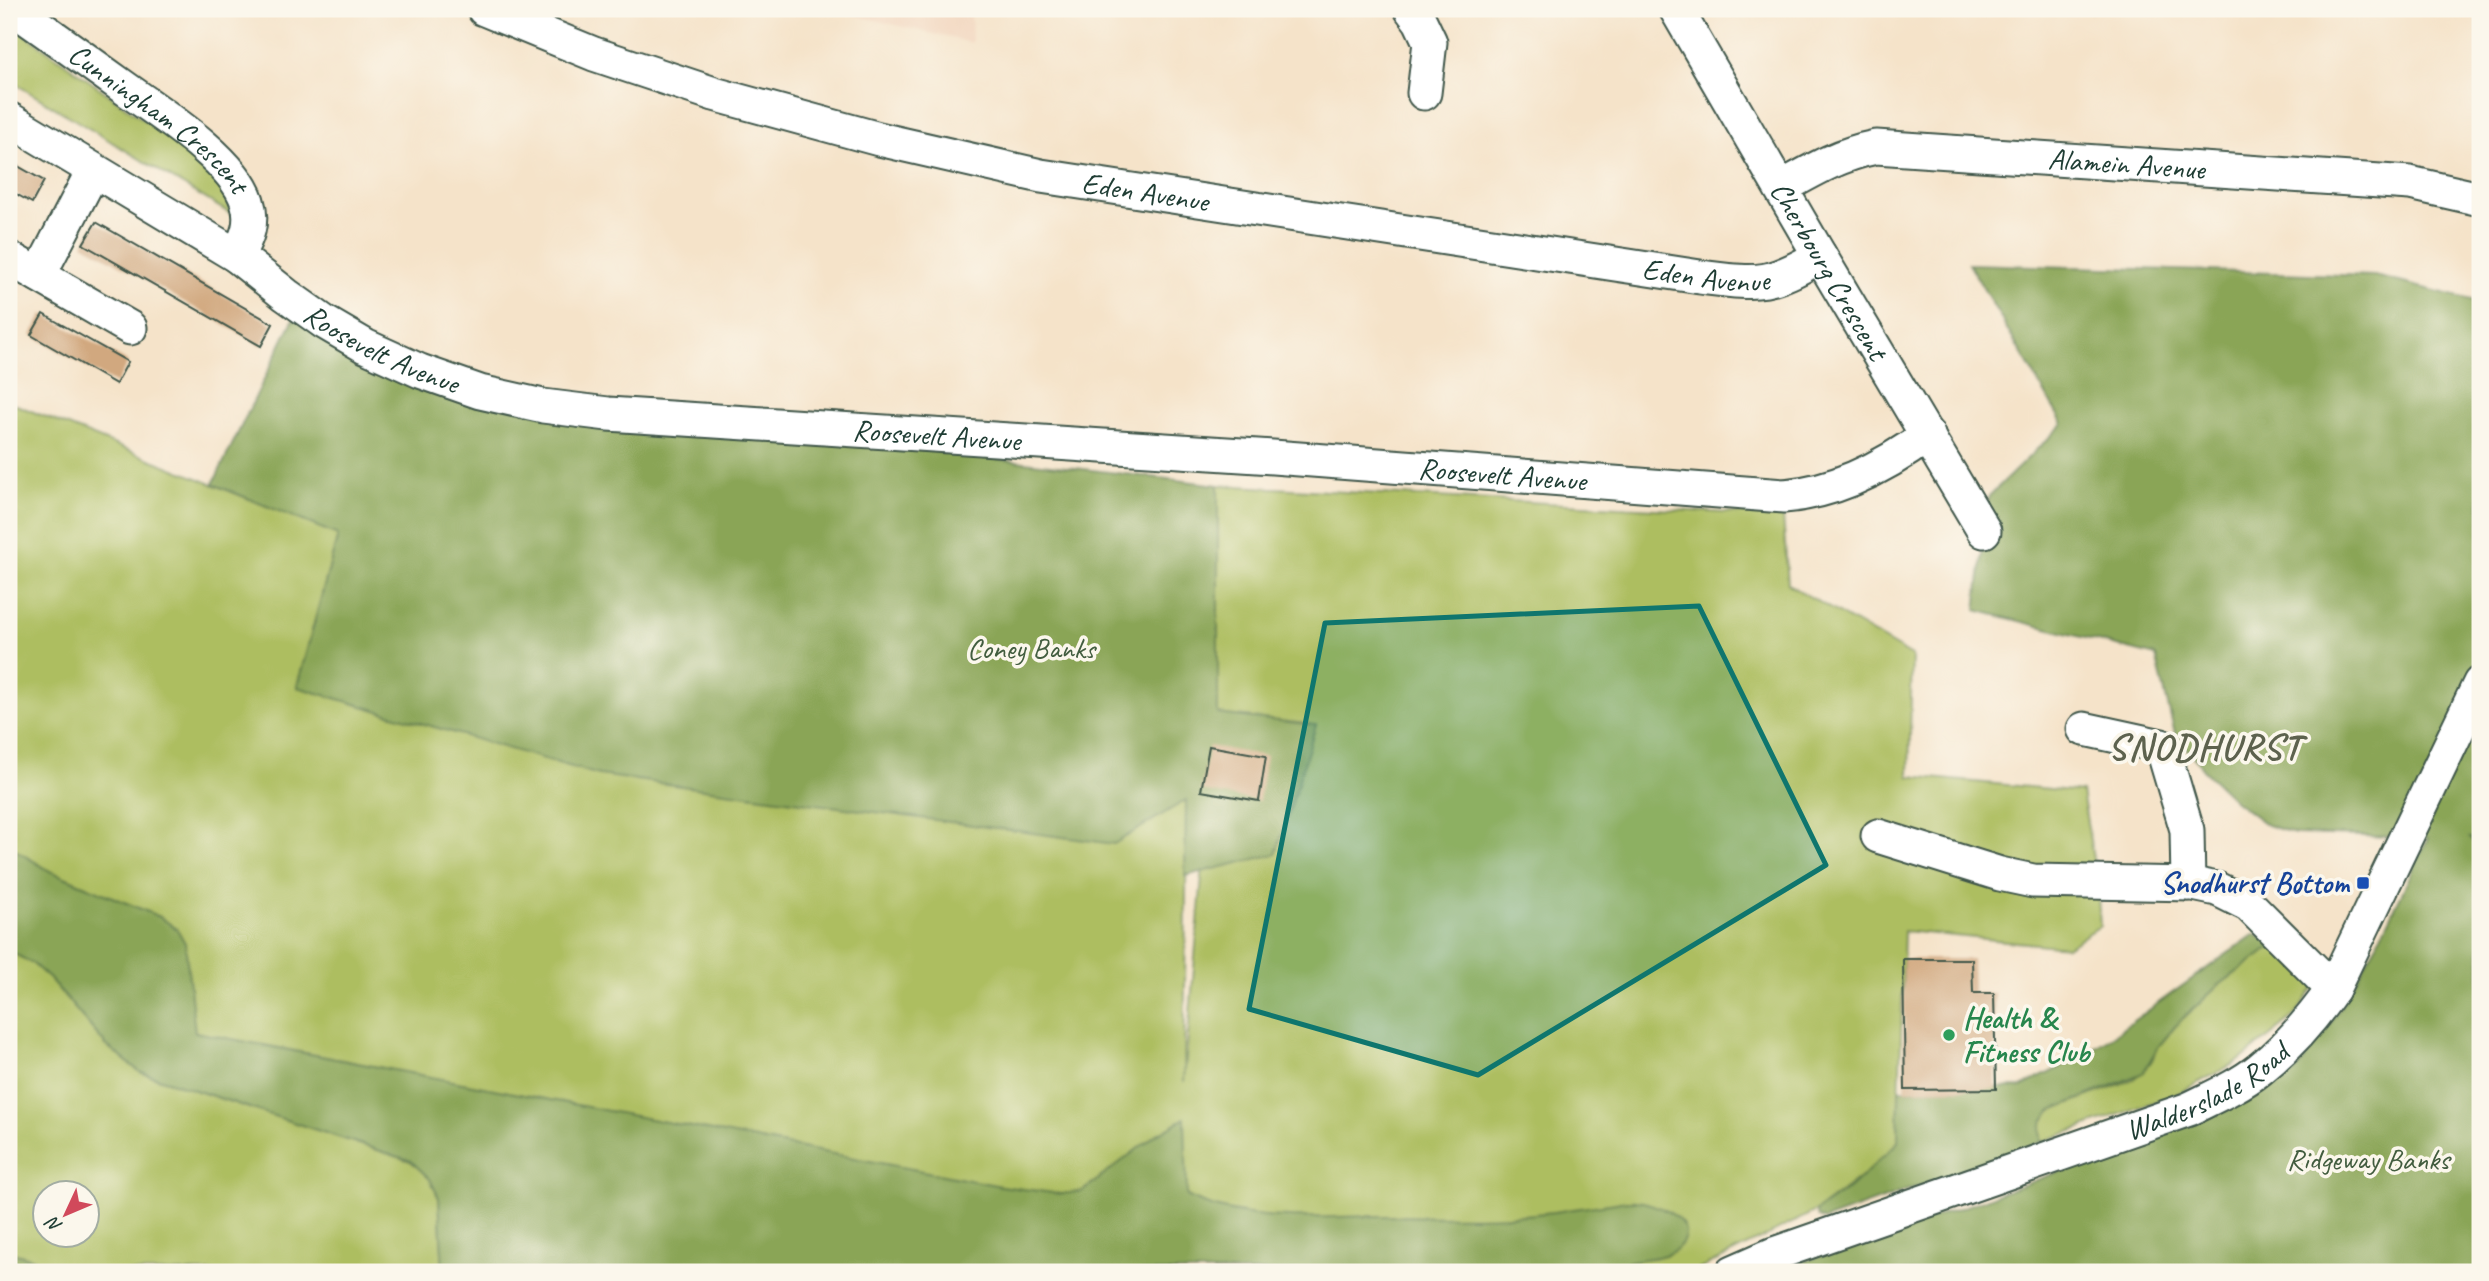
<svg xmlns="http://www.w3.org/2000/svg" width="2489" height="1281" viewBox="0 0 2489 1281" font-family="Caveat,sans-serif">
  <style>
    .built { fill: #f2d5bd }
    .green { fill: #adbe61; stroke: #667e4a; stroke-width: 2; fill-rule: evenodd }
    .forest { fill: #8aa557; stroke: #547146; stroke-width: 2 }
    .building { fill: #d1a87f }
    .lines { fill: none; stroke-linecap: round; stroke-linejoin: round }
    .minor-casing { stroke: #3f564a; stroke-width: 37 }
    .minor { stroke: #fff; stroke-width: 33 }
    .marked { fill: #0f766e; fill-opacity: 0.2; stroke: #0f766e; stroke-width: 5; stroke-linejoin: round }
    .transit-dot { fill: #1a4fb4; stroke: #fbf7ec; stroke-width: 2.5 }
    .leisure-dot { fill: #2e9e5b; stroke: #fbf7ec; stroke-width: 2.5 }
    .labels { text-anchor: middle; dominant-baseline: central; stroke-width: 7; stroke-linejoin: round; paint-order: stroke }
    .street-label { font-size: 30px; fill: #1f3d34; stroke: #fbf7ec }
    .park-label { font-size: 30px; fill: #425d3f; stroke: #fbf7ec }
    .transit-label { font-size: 30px; font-weight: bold; fill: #164399; stroke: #fbf7ec; text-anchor: end }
    .leisure-label { font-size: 30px; font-weight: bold; fill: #27864d; stroke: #fbf7ec; text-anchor: start }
    .district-label { font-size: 37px; font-weight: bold; letter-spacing: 2px; fill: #5d624e; stroke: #fbf7ec }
  </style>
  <rect width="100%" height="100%" fill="#fbf7ec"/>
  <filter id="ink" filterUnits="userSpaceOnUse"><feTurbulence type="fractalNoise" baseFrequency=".0143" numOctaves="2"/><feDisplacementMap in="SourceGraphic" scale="14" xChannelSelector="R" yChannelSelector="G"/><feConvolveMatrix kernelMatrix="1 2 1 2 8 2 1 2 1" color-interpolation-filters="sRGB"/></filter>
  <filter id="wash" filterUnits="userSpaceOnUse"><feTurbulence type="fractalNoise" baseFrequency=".00686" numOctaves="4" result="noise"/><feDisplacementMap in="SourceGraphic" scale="28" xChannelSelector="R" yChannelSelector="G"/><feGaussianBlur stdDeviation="1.57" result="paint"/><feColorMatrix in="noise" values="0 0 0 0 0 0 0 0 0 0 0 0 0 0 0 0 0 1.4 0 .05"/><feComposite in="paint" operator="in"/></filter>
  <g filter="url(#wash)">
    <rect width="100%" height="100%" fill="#f5e3c9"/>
    <!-- built -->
    <path class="built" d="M828,9H971L972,43Z"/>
    <!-- green -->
    <path class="green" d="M9,23L197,158L224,188L231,214L9,80Z
      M9,402L338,535L297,686L1187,800L1184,1082L1208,808L1211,592L1218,485L1783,516L1788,584L1912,656L1909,776L2082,792L2097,883L2100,926L2067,947L1904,931L1898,1142L1874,1167L1816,1211L1694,1272H1195L1192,1223L194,1032L185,943L160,917L50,871L9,846Z
      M2274,945L2316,985L2293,1018L2239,1061L2179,1093L2041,1142C2040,1127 2041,1121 2052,1110L2134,1079L2151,1062L2158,1047L2178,1023L2218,986Z
      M9,951L32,963L50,979L106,1045L140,1072L411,1161L430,1179L439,1198L443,1272H79L9,1252ZM46,1194H88V1236H46Z"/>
    <!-- forest -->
    <path class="forest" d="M1969,264L2375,276L2480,302V838H2470L2480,847V1272H1773L1966,1206L2226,1110L2293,1075L2325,1033L2382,935L2428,838L2295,834L2267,825L2235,801L2208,775L2175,734L2156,656L1976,610L1989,496L2063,424Z
      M294,318L362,365L451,399L736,428L1218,485V714L1316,725L1276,854L1185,876L1186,800L1114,844L599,775L297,687L338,535L213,484Z
      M9,846L50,871L160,917L177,929L185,943L195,1032L1001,1186L1061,1194L1083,1191L1154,1136L1185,1118L1187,1196C1244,1225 1319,1216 1381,1216C1432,1216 1484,1219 1535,1214C1560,1212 1584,1207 1609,1204C1617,1203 1627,1200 1635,1201C1653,1202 1697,1219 1682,1243C1671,1260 1645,1257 1628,1262C1620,1264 1612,1269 1604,1272H443L439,1198L430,1179L411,1161L140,1072L106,1045L50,979L32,963L9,951Z
      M2255,934L2274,945L2218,986L2178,1023L2158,1047L2143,1073L2052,1110C2041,1121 2040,1127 2041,1142L1825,1220L1818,1217L1816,1211L1853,1185L1898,1142L1899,1090L2021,1087L2071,1062L2108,1039Z
      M9,1252L79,1272H9Z"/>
    <g id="blocks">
      <!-- building -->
      <path class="building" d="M9,161L44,181L32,203L9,190Z
        M96,222L273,324L261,346L83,244Z
        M43,314L128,362L116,384L31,335Z
        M1209,746L1266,756L1259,801L1201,791Z
        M1903,959H1972L1973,993H1994L1996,1089L1905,1090Z"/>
    </g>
  </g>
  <g filter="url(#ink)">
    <use href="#blocks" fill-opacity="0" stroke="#3f564a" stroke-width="2"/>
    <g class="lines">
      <!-- minor casing -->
      <g class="minor-casing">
        <g id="minor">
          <path id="s1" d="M14,9C50,34 86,60 122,86C158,112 233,158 247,201C254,222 247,238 237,256"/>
          <path id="s2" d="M484,9L594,54L714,94L879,139L1041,176L1700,277C1759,284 1767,287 1820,256"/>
          <path d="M1411,9L1420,21L1430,42L1424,93"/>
          <path id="s3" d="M1676,9L1820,256L1984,531"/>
          <path id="s4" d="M9,119L237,256L286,295L324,322L365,346L420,371L480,392L543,406L608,414L1273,457L1784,496C1836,492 1886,466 1928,435"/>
          <path id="s5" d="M1781,188C1813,170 1840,154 1876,147L2410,183L2480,199"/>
          <path d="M9,258L130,328"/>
          <path d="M39,275L93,171"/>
          <path d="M2084,729L2162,746L2187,830L2188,884"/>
          <path d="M1878,836L2000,874L2033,881L2193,884L2217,889L2249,905L2333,989"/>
          <path id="s6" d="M1733,1272L1774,1254L2189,1109C2213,1097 2239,1086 2260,1069C2289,1046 2312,1019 2333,989L2480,683"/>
        </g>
      </g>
      <!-- minor -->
      <use href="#minor" class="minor"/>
    </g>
  </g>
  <!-- marked area -->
  <path class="marked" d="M1699,606L1826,865L1478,1075L1249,1009L1325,623Z"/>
  <!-- markers -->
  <rect class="transit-dot" x="2356" y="876" width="14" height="14" rx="3.5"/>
  <circle class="leisure-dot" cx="1949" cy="1035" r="7"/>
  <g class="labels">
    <!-- street labels -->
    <g class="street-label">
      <text stroke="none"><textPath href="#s1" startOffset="182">Cunningham Crescent</textPath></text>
      <text stroke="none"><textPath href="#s5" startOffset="355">Alamein Avenue</textPath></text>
      <text stroke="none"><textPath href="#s2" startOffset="688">Eden Avenue</textPath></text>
      <text stroke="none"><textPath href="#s3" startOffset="303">Cherbourg Crescent</textPath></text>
      <text stroke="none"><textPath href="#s2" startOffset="1255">Eden Avenue</textPath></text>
      <text stroke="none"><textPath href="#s4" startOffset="439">Roosevelt Avenue</textPath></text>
      <text stroke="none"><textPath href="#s4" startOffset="1006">Roosevelt Avenue</textPath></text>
      <text stroke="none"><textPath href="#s4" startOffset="1573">Roosevelt Avenue</textPath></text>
      <text stroke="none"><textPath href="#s6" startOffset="508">Walderslade Road</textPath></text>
    </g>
    <!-- park labels -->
    <g class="park-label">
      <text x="1031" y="648">Coney Banks</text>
      <text x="2368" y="1159">Ridgeway Banks</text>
    </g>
    <!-- transit labels -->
    <g class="transit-label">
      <text x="2349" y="883">Snodhurst Bottom</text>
    </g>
    <!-- leisure labels -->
    <g class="leisure-label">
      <text x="1963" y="1018">Health &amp;<tspan x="1963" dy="34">Fitness Club</tspan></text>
    </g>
    <!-- district labels -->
    <g class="district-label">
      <text x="2205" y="746">SNODHURST</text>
    </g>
  </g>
  <!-- margin -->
  <rect width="2489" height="1281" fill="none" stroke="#fbf7ec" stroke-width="35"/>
  <!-- north arrow -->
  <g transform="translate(66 1214) rotate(226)"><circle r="33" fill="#fbf7ec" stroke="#a3ada2" stroke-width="2"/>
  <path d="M0-5L12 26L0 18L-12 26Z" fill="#d1495b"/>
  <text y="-10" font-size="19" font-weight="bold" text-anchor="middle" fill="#1f3d34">N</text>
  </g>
</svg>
